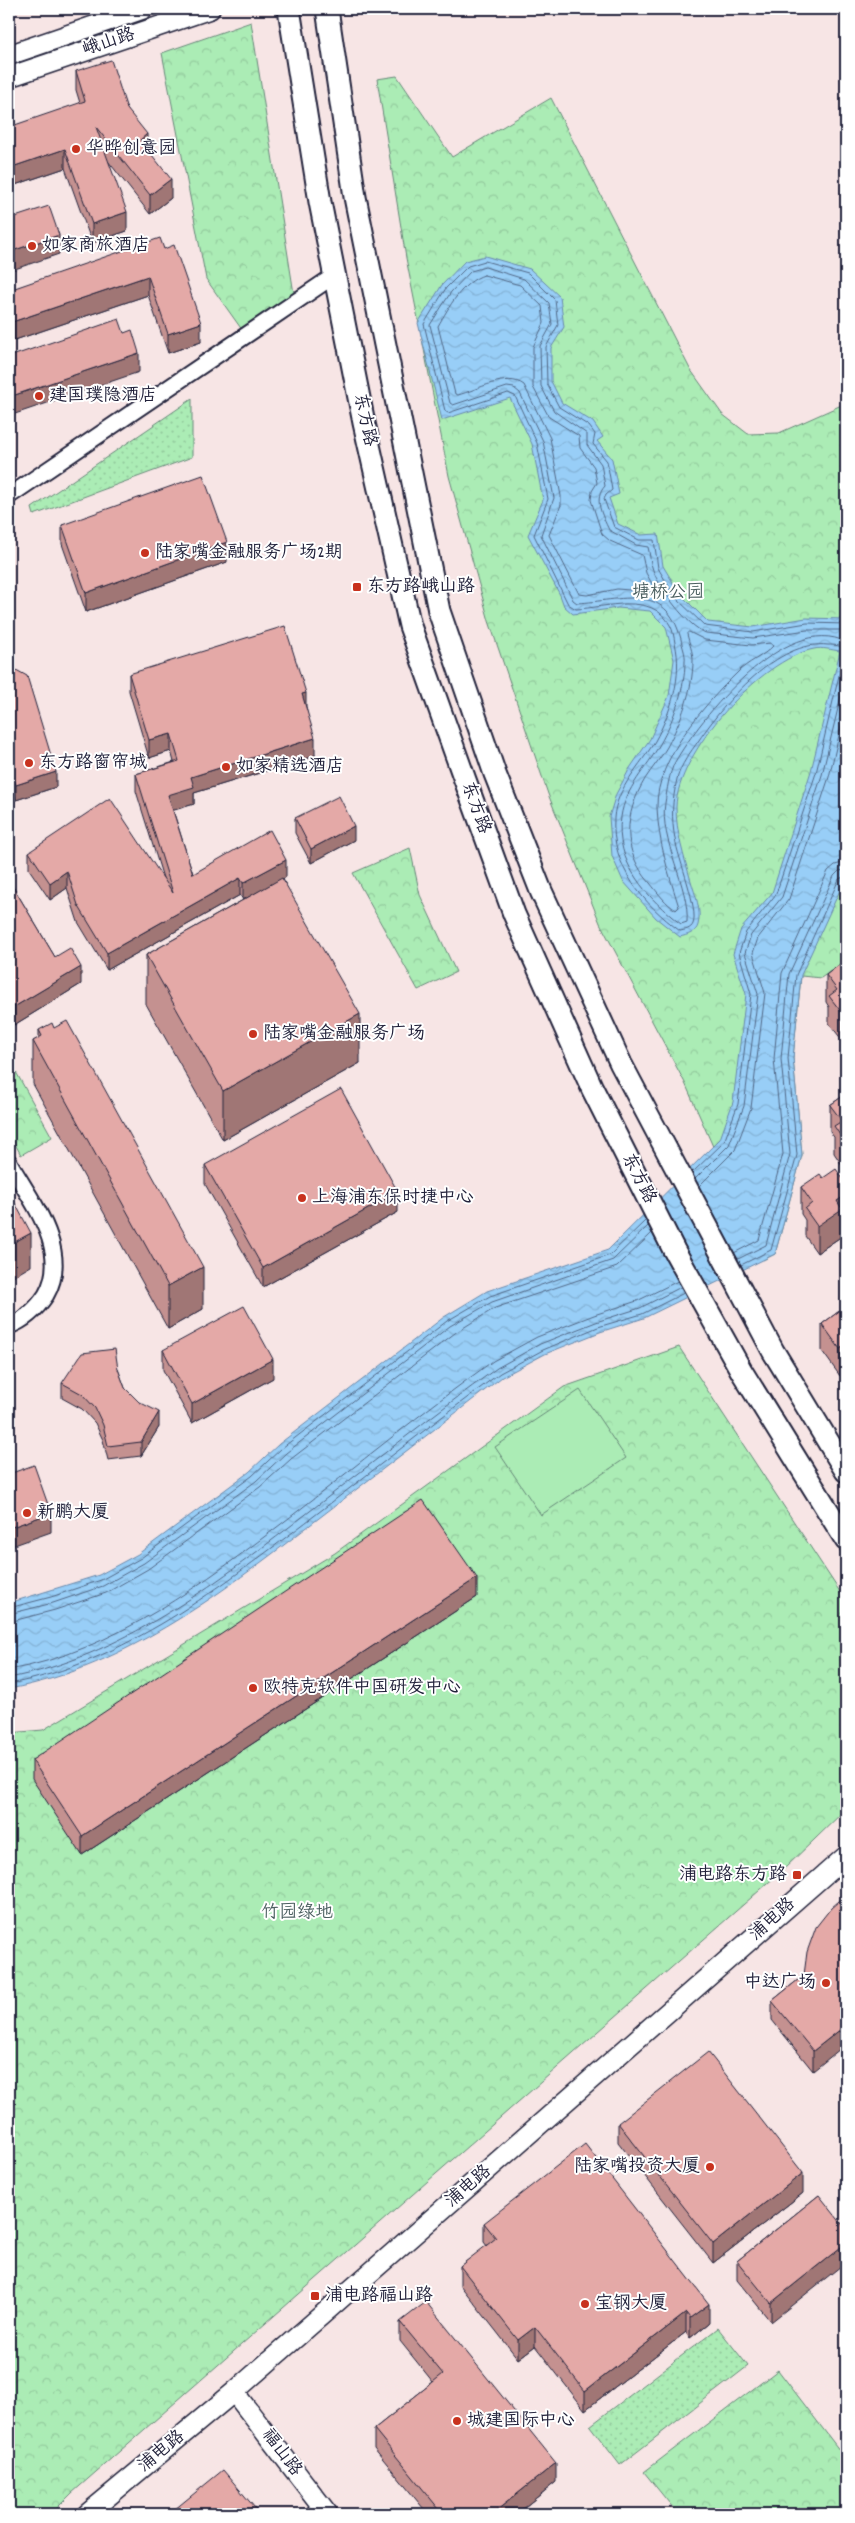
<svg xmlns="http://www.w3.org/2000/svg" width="855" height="2523" viewBox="0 0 855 2523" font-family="Dekko,'LXGW WenKai TC',sans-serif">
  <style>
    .grass { fill: url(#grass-dots); stroke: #668778 }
    .forest { fill: url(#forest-crowns); stroke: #668778 }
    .pitch { fill: #abecb5; stroke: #668778 }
    .water { fill: url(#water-waves); stroke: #6989ac }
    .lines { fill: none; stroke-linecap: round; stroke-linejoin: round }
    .shore { stroke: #516786; stroke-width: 1 }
    .minor-casing { stroke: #22223b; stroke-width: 19 }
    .tertiary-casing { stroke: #22223b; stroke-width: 22 }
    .secondary-casing { stroke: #22223b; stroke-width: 25 }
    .minor { stroke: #fff; stroke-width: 15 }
    .tertiary { stroke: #fff; stroke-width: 19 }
    .secondary { stroke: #fff; stroke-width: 21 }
    .wall { fill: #c49190; stroke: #22223b }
    .shaded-wall { fill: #a07675; stroke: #22223b }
    .building { fill: #e4a9a7; stroke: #22223b }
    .poi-dot { fill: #c8321e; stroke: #fff; stroke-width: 2 }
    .labels { text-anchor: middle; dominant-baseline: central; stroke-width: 4; stroke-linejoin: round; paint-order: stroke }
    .street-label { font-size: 18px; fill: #22223b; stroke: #fff }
    .poi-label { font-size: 18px; fill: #22223b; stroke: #fff; text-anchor: start }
    .park-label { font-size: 18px; fill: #4b5f60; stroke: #fff }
  </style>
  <defs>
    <pattern id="grass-dots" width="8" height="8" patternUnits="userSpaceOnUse" patternTransform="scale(1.25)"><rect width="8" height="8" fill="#abecb5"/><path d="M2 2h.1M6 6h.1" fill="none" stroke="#93ca9d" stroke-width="1.8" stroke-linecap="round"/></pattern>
    <pattern id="forest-crowns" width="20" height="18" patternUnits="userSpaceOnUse" patternTransform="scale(1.25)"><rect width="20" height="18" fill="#abecb5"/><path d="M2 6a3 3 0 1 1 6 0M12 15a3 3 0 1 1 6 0" fill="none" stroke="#93ca9d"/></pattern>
    <pattern id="water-waves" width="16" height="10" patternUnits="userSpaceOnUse" patternTransform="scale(1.25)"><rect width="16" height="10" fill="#98cef7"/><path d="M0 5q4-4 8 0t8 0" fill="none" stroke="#83b1d5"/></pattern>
  </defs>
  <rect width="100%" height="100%" fill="#f7e5e5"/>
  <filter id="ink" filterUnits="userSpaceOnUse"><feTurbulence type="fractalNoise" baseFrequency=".02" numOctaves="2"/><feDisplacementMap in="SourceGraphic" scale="10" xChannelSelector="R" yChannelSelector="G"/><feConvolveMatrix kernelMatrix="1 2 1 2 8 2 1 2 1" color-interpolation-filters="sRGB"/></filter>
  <g filter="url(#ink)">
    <!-- grass -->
    <path class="grass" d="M192,399V457L34,515L32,508Z
      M718,2328L748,2366L620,2465L590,2426Z"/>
    <!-- forest -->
    <path class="forest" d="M251,22L295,300L245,334L206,279L162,53Z
      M397,76L452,157L551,98L690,369L722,414L748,434L779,433L846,403V960L821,978L801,976L793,1058L802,1155L775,1254L763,1260L685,1083L600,923L548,794L489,621L449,476L406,258L377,79Z
      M410,848L420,895L456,972L418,990L353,873Z
      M16,1072L52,1137L21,1155L9,1133V1076Z
      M679,1347L846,1601V1809L784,1869L72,2493L51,2514H9V1733L43,1730L335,1553L564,1387Z
      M778,2370L846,2459V2514H678L644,2472Z"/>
    <!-- pitch -->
    <path class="pitch" d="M580,1390L626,1458L541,1515L495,1447Z"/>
    <!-- water -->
    <path class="water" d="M485,256L530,269L560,297L564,327L551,348V381L562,403L593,422L603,437L597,441L612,459L619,494L609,498L618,524L641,535L658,534L663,566L680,594L708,622L753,627L806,618L846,619V877L801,975L793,1058L802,1155L775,1254L644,1318L600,1332L545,1354L502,1377C443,1423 383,1469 323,1515C228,1588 129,1667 9,1689V1603L99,1575L138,1554L249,1472L279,1444L444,1317L487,1291L608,1250L720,1139L733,1102L746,994L733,954L741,929L772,893L811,771L840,651C832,650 822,647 814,649C761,659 677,752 676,807C676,832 684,857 691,881C695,895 702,910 698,925C696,933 687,935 680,937L656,918L623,881L612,856L609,817L616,794L630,768L650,739L669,696L674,660L666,627L650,611L618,608L573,614L564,606L560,595L528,535L543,500L532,444L510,398L442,420L418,323L442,285L465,261Z"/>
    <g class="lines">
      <!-- shore -->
      <path class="shore" d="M484,275L520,285L542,306L544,323L533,347V387L549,417L579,436L580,448L594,467L597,483L592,491L591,500L602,534L610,541L642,555L646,573L655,589L654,592L617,589L587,595L579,594L549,535L561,505V496L550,438L524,385C507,372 477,390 458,395L455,394L438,326C449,307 462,282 484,275Z
        M846,630H807L753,638L706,633C688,627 659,588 653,570C650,563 650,554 648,547L636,545L609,530C602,515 593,499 605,486L601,464L587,445V434L554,411L541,386L540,346L552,324L549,303L524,279L485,267L471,271L451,292L430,325L450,403L453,405L507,387L514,388L520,393L543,441L554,498L541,535L573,600L577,603C621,601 666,581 681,639C682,646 686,654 685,661C685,689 674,719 660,744C647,768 625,788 621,817C614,862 648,899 681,924L687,922C690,887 659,840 665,803C667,791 669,773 675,762C700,718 786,611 846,642
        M689,632L705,640L751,645L771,643L773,646C764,656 747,662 737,673C705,704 656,759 657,807C658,841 669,875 679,907L676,910C666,904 658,893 650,883C621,850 624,815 645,779C652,768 661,758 667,747C681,721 693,690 693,660C693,652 689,643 687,634Z
        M692,1173L724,1142L738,1104L751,994L739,953L746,932L776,894L816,773L845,650C841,645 834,645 828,645C778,639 724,703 699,740C690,753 681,764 677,779C672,802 671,817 675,839C678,858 699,909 693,924C691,929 685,930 680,931C643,903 611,867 614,818C616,788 641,765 655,741C671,712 683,676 675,643C674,637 673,630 670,625C652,591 605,608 576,609L568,604L534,535L548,499L537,443L515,396L508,393L448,413L445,411L424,324L446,288L468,266L485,261L528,273L555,300L558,325L546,347L547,384L559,407L589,426L595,434L593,444L607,461L612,490L606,495L604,499L614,527L639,540H654L658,568L675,597L705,626L753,632L807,623L846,624
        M695,1179L729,1145L744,1106L758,994L745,953L751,935L782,897L822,775L846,675
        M699,1186L735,1150L751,1108L765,993L753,953L758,938L789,899L829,777L846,706
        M734,1253L759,1240L783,1154L774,1059L782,973L828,871L835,865L846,862
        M738,1259L766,1245L790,1154L781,1059L789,974L834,876L839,871L846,870
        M741,1265L771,1250L797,1155L788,1058L796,975L839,879L846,876
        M9,1608L51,1597L101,1580L141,1558L252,1476L282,1448L447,1321L490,1296L610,1255L646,1220
        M9,1614L53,1603L103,1586L144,1563L256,1481L286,1453L450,1326L492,1302L613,1260L648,1226
        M9,1622L55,1610L106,1593L148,1569L260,1487L291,1459L455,1333L495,1308L617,1267L652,1233
        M9,1670C115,1651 205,1582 289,1518C356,1466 423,1411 493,1361L537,1337L594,1315L637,1301L678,1281
        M9,1678C120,1657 214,1585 301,1518C366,1468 431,1416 497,1368L540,1344L596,1322L640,1308L681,1287
        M9,1684C125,1663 222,1586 314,1516C376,1468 437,1420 500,1373L543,1350L598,1327L642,1314L684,1293"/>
      <!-- minor casing -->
      <g class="minor-casing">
        <path id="minor" d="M9,496L335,275
          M9,1162C30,1200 72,1250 46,1295C36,1310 25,1320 9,1326"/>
      </g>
      <!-- tertiary casing -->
      <g class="tertiary-casing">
        <path id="tertiary" d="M9,55L143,9
          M9,77L210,9
          M234,2392L328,2514
          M87,2514L234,2392L846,1856"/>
      </g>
      <!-- secondary casing -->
      <g class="secondary-casing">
        <path id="secondary" d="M289,9L320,202L364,423L410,626L465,780L514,914L592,1088L674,1250L742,1372L846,1540
          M327,9L355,197L439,611L495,774L541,891L621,1064L773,1351L846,1471"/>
      </g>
      <!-- minor -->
      <use href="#minor" class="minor"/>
      <!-- tertiary -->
      <use href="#tertiary" class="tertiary"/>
      <!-- secondary -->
      <use href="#secondary" class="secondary"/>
    </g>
    <!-- wall -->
    <path class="wall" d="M76,71L127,109L171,198L150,214L108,161L127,231L92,243L65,168L9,187L80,103L76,90Z
      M164,249L201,342L168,353L148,295L9,342V290Z
      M62,525L227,562L86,612L62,544Z
      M9,666L56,787L16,800L12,787Z
      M129,674L306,707L315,756L194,793V804L173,810L193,874L286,877L283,879L360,1063L223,1140L146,1004V955L243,900L240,895L107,970L78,922L67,888L50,900L29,869V852L163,878L136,791V774L174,762L171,751L149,758L129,691Z
      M295,818L354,840L311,863L295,833Z
      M9,880L55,957L81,984L14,1025L9,1016Z
      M846,964V1037L842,1040L829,1023V1007L826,1002V975Z
      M39,1030L203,1309L168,1329L33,1084V1041L39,1038Z
      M846,1094V1171L834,1153V1137L830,1132V1105Z
      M205,1165L398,1212L263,1287L205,1184Z
      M823,1178L846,1183V1222L842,1224V1236L817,1253L805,1236V1220L801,1214V1187Z
      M846,1306L840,1376L822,1351V1324Z
      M163,1350L273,1378L192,1423L163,1370Z
      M118,1369L125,1388L139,1402L159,1427L141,1456L108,1460L103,1440L95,1423L82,1409L62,1398V1383Z
      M477,1597L82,1855L32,1779V1760Z
      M846,1895L813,2071L772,2020V2001L804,1975Z
      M618,2123L803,2193L713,2263L618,2142Z
      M819,2195L771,2322L737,2280V2261Z
      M484,2223L709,2323L690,2338L686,2332L585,2410L535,2346L518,2359L460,2285V2266L487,2246L484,2242Z
      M400,2322L556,2482L516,2514H428L374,2448V2429L433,2382L400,2341Z
      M846,2401V2433L844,2430V2411Z"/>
    <!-- shaded-wall -->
    <path class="shaded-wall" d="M147,134V152L140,140Z
      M65,149V168L9,187V168Z
      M171,179V198L150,214V195Z
      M127,212V231L92,243V224Z
      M59,235V254L9,271V252Z
      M148,276V295L9,342V323Z
      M201,323V342L168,353V334Z
      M139,353V372L9,416V397Z
      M227,542V562L86,612V593Z
      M306,693V710L302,694Z
      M171,734V751L149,758V740Z
      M315,738V756L194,793V804L168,812V795L191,777Z
      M12,772V787L9,788V773Z
      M56,772V787L16,800V785Z
      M354,826V840L311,863V849Z
      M286,860V877L243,900V883Z
      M67,871V888L50,900V883Z
      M240,878V895L107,970V953Z
      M81,967V984L14,1025V1007Z
      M846,1010V1037L842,1040V1013Z
      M360,1014V1063L223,1140V1091Z
      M398,1192V1212L263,1287V1268Z
      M846,1195V1222L842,1224V1236L817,1253V1226L837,1201Z
      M31,1233V1266L9,1279V1245Z
      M203,1267V1309L168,1329V1286Z
      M846,1344V1371L840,1376V1349Z
      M273,1359V1378L192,1423V1404Z
      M159,1412V1427L141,1456V1442Z
      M10,1413V1432L9,1433V1414Z
      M51,1513V1532L9,1547V1528Z
      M477,1578V1597L82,1855V1836Z
      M846,2025V2044L813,2071V2051Z
      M803,2173V2193L713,2263V2244Z
      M846,2243V2262L771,2322V2303Z
      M709,2304V2323L690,2338V2318Z
      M686,2313V2332L585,2410V2391Z
      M535,2327V2346L518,2359V2340Z
      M556,2463V2482L516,2514H492Z"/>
    <!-- building -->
    <path class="building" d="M111,60L127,109L147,134L140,140L171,179L150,195L96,127L127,212L92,224L65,149L9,168V127L85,101L76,71Z
      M49,206L59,235L9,252V219Z
      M160,238L164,249L174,245L201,323L168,334L148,276L9,323V290Z
      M119,319L124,333L132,330L139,353L9,397V357Z
      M203,475L227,542L86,593L62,525Z
      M285,626L306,693L302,694L315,738L191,777L194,787L168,795L193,874L270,830L286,860L243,883L240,878L107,953L78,905L67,871L50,883L29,852L110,798L173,893L136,774L179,761L171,734L149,740L129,674Z
      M9,666L27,676L56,772L16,785L12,772L9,773Z
      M339,796L354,826L311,849L295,818Z
      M282,878L360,1014L223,1091L146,955Z
      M9,880L55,957L70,948L81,967L14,1007L9,999Z
      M844,961L846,964V1010L842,1013L829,996L837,990L826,975Z
      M67,1021L203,1267L168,1286L33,1041L42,1036L39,1030L52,1023L54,1028Z
      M341,1089L398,1192L263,1268L205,1165Z
      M846,1094V1144L834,1126L842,1121L830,1105Z
      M836,1169L846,1183V1195L837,1201L842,1209L817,1226L805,1209L812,1203L801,1187L820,1174L823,1178Z
      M9,1192L31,1233L9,1245Z
      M244,1306L273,1359L192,1404L163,1350Z
      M846,1306V1344L840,1349L822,1324Z
      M115,1349L118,1369L125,1388L139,1402L159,1412L141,1442L108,1446L103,1425L95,1408L82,1394L62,1383L82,1353Z
      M34,1465L51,1513L9,1528V1474Z
      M423,1500L477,1578L82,1836L32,1760Z
      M846,1895V2025L813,2051L772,2001L804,1975L807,1952L816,1927L831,1908Z
      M708,2052L803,2173L713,2244L618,2123Z
      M585,2144L709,2304L690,2318L686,2313L585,2391L535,2327L518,2340L460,2266L496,2238L484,2223Z
      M819,2195L846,2229V2243L771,2303L737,2261Z
      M426,2302L556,2463L492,2514H443L374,2429L443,2374L400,2322Z
      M846,2401V2414L844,2411Z
      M223,2470L260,2514H169Z"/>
  </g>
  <!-- markers -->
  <g class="poi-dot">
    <circle cx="76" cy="149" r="5"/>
    <circle cx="32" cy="246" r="5"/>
    <circle cx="39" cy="396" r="5"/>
    <circle cx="145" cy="553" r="5"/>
    <rect x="352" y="582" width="10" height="10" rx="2.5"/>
    <circle cx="29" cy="763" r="5"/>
    <circle cx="226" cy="767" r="5"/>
    <circle cx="253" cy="1034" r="5"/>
    <circle cx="302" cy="1198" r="5"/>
    <circle cx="27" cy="1513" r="5"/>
    <circle cx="253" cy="1688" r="5"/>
    <rect x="792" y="1870" width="10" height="10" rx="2.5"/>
    <circle cx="826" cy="1983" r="5"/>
    <circle cx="710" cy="2167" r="5"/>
    <rect x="310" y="2291" width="10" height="10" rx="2.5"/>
    <circle cx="585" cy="2304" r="5"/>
    <circle cx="457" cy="2421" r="5"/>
  </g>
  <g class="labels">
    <!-- street labels -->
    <g class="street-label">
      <text transform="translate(109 43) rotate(-19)">峨山路</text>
      <text transform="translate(364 420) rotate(78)">东方路</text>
      <text transform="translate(475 808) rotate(70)">东方路</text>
      <text transform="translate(638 1179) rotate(63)">东方路</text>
      <text transform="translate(773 1920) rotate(-42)">浦电路</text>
      <text transform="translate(469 2187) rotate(-41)">浦电路</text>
      <text transform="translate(162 2452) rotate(-40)">浦电路</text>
      <text transform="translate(281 2453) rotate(53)">福山路</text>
    </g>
    <!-- poi labels -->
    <g class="poi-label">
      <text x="86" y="149">华晔创意园</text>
      <text x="42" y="246">如家商旅酒店</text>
      <text x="49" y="396">建国璞隐酒店</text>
      <text x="155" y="553">陆家嘴金融服务广场2期</text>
      <text x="367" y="587">东方路峨山路</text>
      <text x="39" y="763">东方路窗帘城</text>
      <text x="236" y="767">如家精选酒店</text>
      <text x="263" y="1034">陆家嘴金融服务广场</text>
      <text x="312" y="1198">上海浦东保时捷中心</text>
      <text x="37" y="1513">新鹏大厦</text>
      <text x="263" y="1688">欧特克软件中国研发中心</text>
      <text x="787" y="1875" text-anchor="end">浦电路东方路</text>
      <text x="816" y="1983" text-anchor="end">中达广场</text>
      <text x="700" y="2167" text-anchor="end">陆家嘴投资大厦</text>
      <text x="325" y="2296">浦电路福山路</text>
      <text x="595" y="2304">宝钢大厦</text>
      <text x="467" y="2421">城建国际中心</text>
    </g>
    <!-- park labels -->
    <g class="park-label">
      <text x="668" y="593">塘桥公园</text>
      <text x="297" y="1913">竹园绿地</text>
    </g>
  </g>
  <!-- margin -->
  <rect width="855" height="2523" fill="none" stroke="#fff" stroke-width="30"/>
  <rect x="15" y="15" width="825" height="2493" fill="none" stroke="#22223b" stroke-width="2" filter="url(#ink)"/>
</svg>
